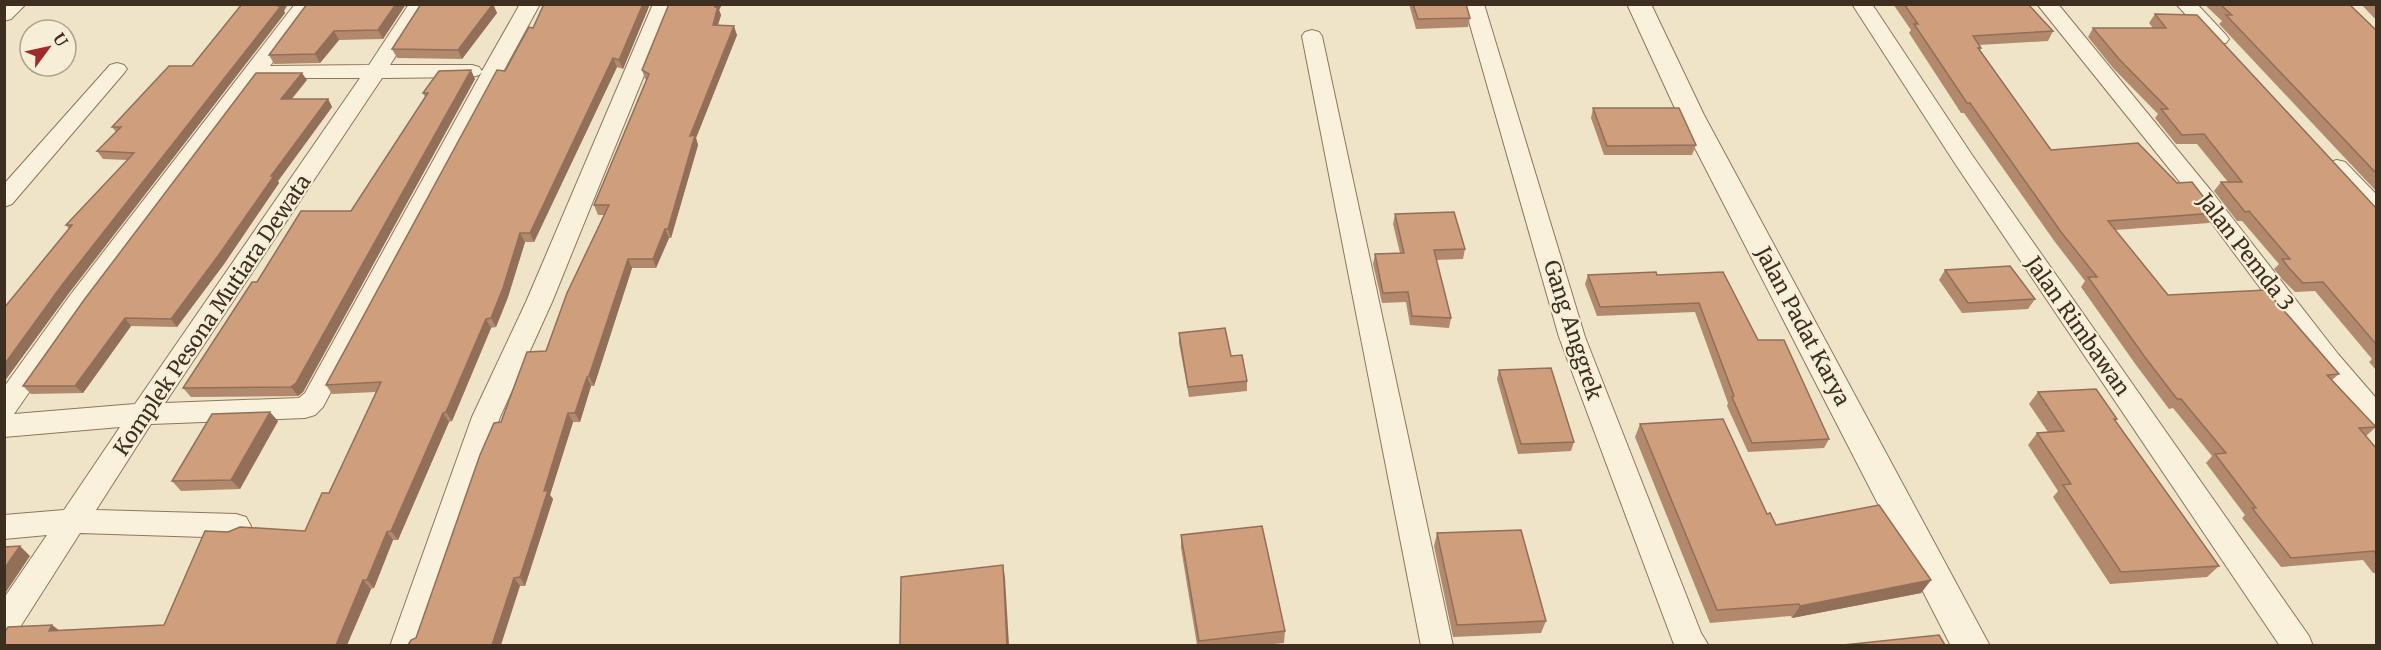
<svg xmlns="http://www.w3.org/2000/svg" width="2381" height="650" viewBox="0 0 2381 650" font-family="Merriweather,serif">
  <style>
    .lines { fill: none; stroke-linecap: round; stroke-linejoin: round }
    .minor-casing { stroke: #8d765c; stroke-width: 2 }
    .tertiary-casing { stroke: #8d765c; stroke-width: 2 }
    .minor { fill: #faf1dc; fill-rule: evenodd }
    .tertiary { fill: #faf1dc; fill-rule: evenodd }
    .wall { fill: #b2896c }
    .shaded-wall { fill: #916f58 }
    .building { fill: #cf9f7d; stroke: #916f58; stroke-width: 1.5 }
    .labels { text-anchor: middle; dominant-baseline: central; stroke-width: 4.5; stroke-linejoin: round; paint-order: stroke }
    .street-label { font-size: 21px; fill: #3d2e20; stroke: #f7eed8 }
  </style>
  <rect width="100%" height="100%" fill="#f0e4c8"/>
  <g class="lines">
    <!-- minor casing -->
    <g class="minor-casing">
      <path id="minor" d="M4,4H26L11,19L4,21Z
        M295,4H316L270,66L369,65L409,4H429L390,65H472L479,67L482,71L520,4H540L404,253L323,407L315,415L305,418L151,424L96,510L236,514L246,517L251,526L246,535L236,538L80,533L15,635L4,639V598L47,535L4,539V515L64,510L120,427L4,437V387L71,294ZM482,72L305,393L299,398L165,403L382,78L472,77L479,75ZM260,78H360L135,404L14,414L89,306Z
        M653,4H673L552,302L500,417L421,646H390L472,417L526,302Z
        M1464,4H1484L1585,337L1701,633L1709,646H1675L1673,642L1559,337Z
        M1852,4H1872L1972,155L2309,636L2313,646H2280L1956,165Z
        M2037,4H2058L2212,192L2338,354L2376,398V426L2366,423L2320,368L2196,202Z
        M2176,4H2197L2226,35L2229,39L2226,43H2212Z
        M1312,30L1319,32L1322,36L1453,646H1421L1302,36L1305,32Z
        M117,63L124,65L127,69L124,73L12,204L4,207V184L110,65Z
        M2337,160L2345,162L2376,194V216L2368,214L2329,172L2326,167L2329,162Z"/>
    </g>
    <!-- tertiary casing -->
    <g class="tertiary-casing">
      <path id="tertiary" d="M1627,4H1651L1704,115L1990,646H1951L1678,115Z"/>
    </g>
    <!-- minor -->
    <use href="#minor" class="minor"/>
    <!-- tertiary -->
    <use href="#tertiary" class="tertiary"/>
  </g>
  <!-- wall -->
  <path class="wall" d="M307,4H406L383,39L339,40L320,63L274,64L269,55Z
    M421,4H493L497,13L462,59L397,58L392,49Z
    M544,4H650L623,69L617,67L534,242H525L508,297L496,327L491,328L452,421L449,422L398,540H393L374,588L371,589L347,645H4L59,630L164,625L228,532L305,531L329,493L376,392L332,394L326,385L505,71L533,28Z
    M669,4H722L719,10L721,15L718,25L737,35L696,138L698,145L671,238H669L656,268H632L594,386H591L580,422H573L550,495L553,499L525,586H520L416,638L501,422L546,351L605,215H598L594,205L647,80L645,79L642,70Z
    M1409,4H1466L1470,18L1468,27L1416,29Z
    M1893,4H2028L2053,31L2048,41L1979,45L1981,48L1980,50L2051,150L2177,183L2216,213L2209,223L2115,230L2168,295L2339,374L2332,380L2376,427L2366,436L2376,448V573H2373L2363,560L2281,567L2242,518L2245,515L2206,463L2212,456L2173,408L2169,409L2136,365L2081,287L2085,281L2055,242L1964,113H1961L1909,33L1911,30Z
    M2204,4H2349L2375,29L2376,30V191L2219,24L2222,21Z
    M2361,4H2376V20Z
    M284,11L285,13L69,293L4,382V308L69,229L66,225L128,160L103,159L97,151L116,132L112,127L192,66Z
    M2155,14L2376,208V370L2369,362L2372,359L2315,291L2295,292L2281,278L2274,269L2279,264L2242,221H2237L2214,191L2221,182H2228L2197,144H2176L2155,118L2158,114L2113,68L2088,37L2093,28H2153L2149,23Z
    M475,79L303,392L298,396L191,397L183,388L257,282L351,211L425,97L423,93Z
    M307,80L292,99H328L332,107L278,181L279,183L224,264L177,327L131,326L83,393L31,394L23,386Z
    M1593,108L1696,145L1692,155H1604L1591,118Z
    M1395,214L1465,249L1463,259L1436,260L1451,318L1449,328L1410,325L1406,302L1382,303L1373,264L1375,254L1400,253L1393,224Z
    M1945,270L2035,299L2028,309L1962,313L1939,280Z
    M1588,275H1657L1758,340L1829,439L1824,448L1748,452L1727,406L1728,403L1695,312L1597,316L1585,284Z
    M1179,333L1231,356L1247,381V391L1189,397L1179,343Z
    M1499,370L1574,442L1571,451L1518,454L1497,379Z
    M2038,392L2117,419L2115,421L2219,566L2207,577L2110,584L2053,497L2058,491L2028,445L2037,433L2048,432L2029,404Z
    M278,421L240,489L181,491L172,481Z
    M1640,424L1767,514L1776,525L1931,580L1921,593L1792,618L1791,616L1710,623L1635,437Z
    M1437,533L1546,621L1541,633L1453,637L1434,546Z
    M1181,535L1285,631L1284,643L1263,645H1197L1181,548Z"/>
  <!-- shaded-wall -->
  <path class="shaded-wall" d="M279,4H288L284,11L285,13L69,293L4,382V365L62,285Z
    M396,4H406L383,39L378,30Z
    M484,4H493L497,13L462,59L458,50Z
    M643,4H650L623,69L619,60Z
    M715,4H722L719,10L721,15L715,34L713,25Z
    M734,26L737,35L696,138L698,145L671,238L668,229L690,136Z
    M334,31L339,40L320,63L315,54Z
    M613,58L617,67L534,242L530,233Z
    M471,70L475,79L303,392L298,396L291,387Z
    M302,73L307,80L285,106L281,99Z
    M328,99L332,107L278,181L279,183L224,264L177,327L171,319L271,176Z
    M665,229L669,238L656,268L653,259Z
    M520,233L525,242L508,297L496,327L491,318Z
    M628,259L632,268L594,386L589,376Z
    M125,318L131,326L83,393L75,386Z
    M486,319L491,328L452,421L446,412Z
    M587,377L591,386L580,422L575,413Z
    M270,412L278,421L240,489L231,480Z
    M443,413L449,422L398,540L391,531Z
    M568,413L573,422L550,495L553,499L525,586L520,577L544,491Z
    M387,532L393,540L374,588L367,580Z
    M20,546L30,556L4,595V569Z
    M1003,565L1005,578L1009,645H1007Z
    M514,578L520,586L501,645H492Z
    M363,580L371,589L347,645H336Z
    M1931,580L1921,593L1792,618L1800,606Z
    M52,625L63,633L49,631Z"/>
  <!-- building -->
  <path class="building" d="M242,4H279L278,6H281L62,285L4,365V308L72,225H66L134,153L97,151L121,127H112L169,66H192Z
    M307,4H396L378,30L334,31L315,54L269,55Z
    M421,4H493L458,50L392,49Z
    M544,4H643L619,60L613,58L530,233H520L503,288L491,318L486,319L446,412L443,413L391,531L387,532L367,580H363L336,645H4V633L8,627L52,625L49,631L164,625L205,531L228,532L240,527L305,531L322,493H329L381,382L326,385L497,70L505,71L529,27L533,28Z
    M669,4H715V7L718,6L713,25L734,26L690,136L695,135L668,229H665L653,259H628L589,376L587,377L575,413H568L544,491L548,490L535,531L520,577L514,578L492,645H408L411,640L416,638L480,455L494,423L501,422L527,352L546,351L567,293L609,205H594L649,74L642,70Z
    M1413,4H1466L1470,18L1418,19Z
    M1904,4H2028L2053,31L1973,36L1981,48H1978L2051,150L2138,143L2177,183L2192,182L2216,213L2108,221L2168,295L2266,290L2339,374L2327,375L2376,427L2359,428L2376,448V554L2374,551L2291,558L2252,508H2256L2215,454L2226,453L2181,399H2177L2144,356L2088,277H2097L2061,232L1970,103H1967L1914,24H1918Z
    M2220,4H2349L2375,29L2376,30V173L2226,15H2232Z
    M2155,14L2197,15L2376,208V344L2323,282L2303,283L2289,268L2282,259H2290L2249,211L2245,212L2221,182H2242L2204,134L2182,135L2161,109H2168L2119,59L2093,28H2166Z
    M471,70L296,383L291,387L183,388L252,282H257L301,211H351L428,93H423L439,71Z
    M256,73H302L281,99H328L271,176H274L218,256L171,319L125,318L75,386H23L84,300Z
    M1593,108H1679L1696,145L1607,146Z
    M1454,212L1465,249L1434,250L1451,318L1412,316L1408,292L1383,293L1375,254L1404,253L1395,214Z
    M2010,266L2035,299L1968,303L1945,270Z
    M1656,272L1657,275L1723,272L1758,340H1784L1829,439L1752,443L1732,397L1734,396L1699,303L1600,307L1588,275Z
    M1225,328L1231,356L1242,355L1247,381L1188,387L1179,333Z
    M1551,368L1574,442L1521,444L1499,370Z
    M2096,389L2117,419H2114L2219,566L2121,572L2063,485L2071,484L2037,433L2064,431L2038,392Z
    M270,412L231,480L172,481L212,414Z
    M1723,419L1767,514L1770,513L1776,525L1879,505L1931,580L1800,606L1799,604L1717,610L1640,424Z
    M1262,526L1285,631L1199,641L1181,535Z
    M1521,530L1546,621L1457,625L1437,533Z
    M20,546L4,569V547Z
    M1003,565L1007,645H900L901,577Z
    M1939,635L1945,645H1843Z"/>
  <g class="labels">
    <!-- street labels -->
    <g class="street-label">
      <text transform="translate(2246 252) rotate(52)">Jalan Pemda 3</text>
      <text transform="translate(212 315) rotate(-56)">Komplek Pesona Mutiara Dewata</text>
      <text transform="translate(1803 326) rotate(62)">Jalan Padat Karya</text>
      <text transform="translate(2078 326) rotate(55)">Jalan Rimbawan</text>
      <text transform="translate(1573 330) rotate(72)">Gang Anggrek</text>
    </g>
  </g>
  <!-- border -->
  <rect width="2381" height="650" fill="none" stroke="#3d2e20" stroke-width="12"/>
  <!-- north arrow -->
  <g transform="translate(48 48) rotate(57)"><circle r="28" fill="#f7eed8" stroke="#ada18e" stroke-width="1.5"/>
  <path d="M0-4.5L10 22L0 15L-10 22Z" fill="#9e2a2b"/>
  <text y="-9" font-size="16" font-weight="bold" text-anchor="middle" fill="#3d2e20">U</text>
  </g>
</svg>
